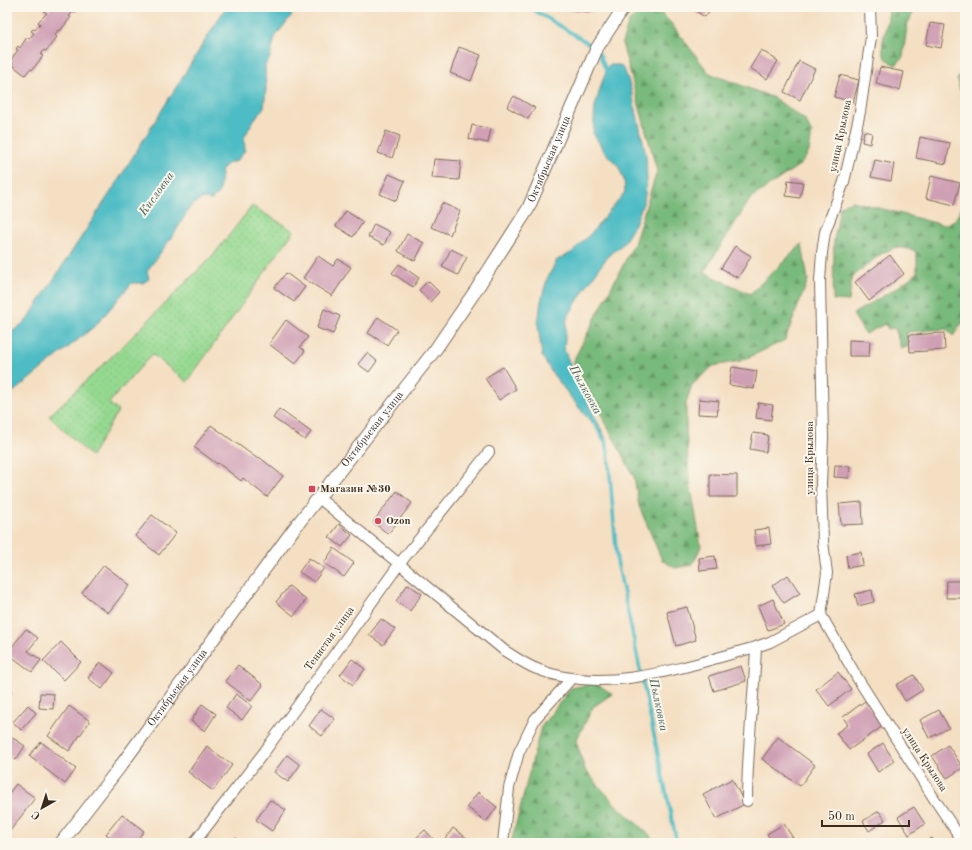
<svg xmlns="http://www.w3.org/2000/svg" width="972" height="850" viewBox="0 0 972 850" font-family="'Old Standard TT',serif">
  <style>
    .green { fill: url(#green-dots); stroke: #688258 }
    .forest { fill: url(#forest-firs); stroke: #5a724c }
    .water { fill: #4dbcc4; stroke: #447371 }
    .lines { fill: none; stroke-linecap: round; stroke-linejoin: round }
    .stream { stroke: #4dbcc4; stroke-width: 3.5 }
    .building { fill: #cf9fb4 }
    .minor-casing { stroke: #7c6958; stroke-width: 12 }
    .tertiary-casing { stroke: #7c6958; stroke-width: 14 }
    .minor { stroke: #fff; stroke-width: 10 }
    .tertiary { stroke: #fff; stroke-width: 12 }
    .poi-dot { fill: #d1495b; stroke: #fbf7ec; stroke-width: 1.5 }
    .labels { text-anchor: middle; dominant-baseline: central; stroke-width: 4; stroke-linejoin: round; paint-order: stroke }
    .street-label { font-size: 11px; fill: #3b2a1e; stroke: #fbf7ec }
    .poi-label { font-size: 11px; font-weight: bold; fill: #3b2a1e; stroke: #fbf7ec; text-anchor: start }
    .water-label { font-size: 12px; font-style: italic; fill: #415d58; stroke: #fbf7ec }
  </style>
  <defs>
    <pattern id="green-dots" width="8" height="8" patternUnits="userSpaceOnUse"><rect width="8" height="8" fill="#95d991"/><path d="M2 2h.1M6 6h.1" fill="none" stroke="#81ba7d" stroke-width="1.8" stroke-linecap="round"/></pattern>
    <pattern id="forest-firs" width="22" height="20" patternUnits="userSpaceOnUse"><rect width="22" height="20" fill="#78b97b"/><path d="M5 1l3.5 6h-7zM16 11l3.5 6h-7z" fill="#649764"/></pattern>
  </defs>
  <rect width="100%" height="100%" fill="#fbf7ec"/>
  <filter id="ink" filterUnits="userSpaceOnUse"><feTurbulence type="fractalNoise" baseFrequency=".025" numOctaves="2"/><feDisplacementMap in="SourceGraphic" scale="8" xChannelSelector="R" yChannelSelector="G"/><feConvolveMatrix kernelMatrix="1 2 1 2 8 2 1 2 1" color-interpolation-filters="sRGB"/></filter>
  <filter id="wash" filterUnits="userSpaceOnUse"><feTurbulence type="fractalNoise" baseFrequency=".012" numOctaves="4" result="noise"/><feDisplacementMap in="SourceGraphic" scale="16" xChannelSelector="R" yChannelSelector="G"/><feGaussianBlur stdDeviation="0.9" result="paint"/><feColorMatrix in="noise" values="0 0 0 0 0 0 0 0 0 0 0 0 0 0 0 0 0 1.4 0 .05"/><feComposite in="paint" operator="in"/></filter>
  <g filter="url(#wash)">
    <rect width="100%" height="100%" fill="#f4dfc3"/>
    <!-- green -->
    <path class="green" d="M252,206L294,231L187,382L152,354L109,403L118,411L91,456L49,416L125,344L215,253Z"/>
    <!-- forest -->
    <path class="forest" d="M655,7L670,22L709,73L774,98L805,120L812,133L809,152L801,164L751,198L704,272L750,294L802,244L808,280L785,340L758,353L740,361L713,366L692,385L686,403V426L689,477L701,546L696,558L691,565L675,568L662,560L639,506L634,477L573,361L634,244L657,171L622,43L629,21L641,9Z
      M889,7H916L907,25L903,57L896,65C875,57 884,39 887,23C888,18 889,12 889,7Z
      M965,69V106L957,80L960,74Z
      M853,201L943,225L954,221L965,203V299L963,322L953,336L946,329L907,332V347L901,349L895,328L888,329L885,324L865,334L853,314L898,287L917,273V255L914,250L896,247L881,254L852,277L849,301L833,300L834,241L840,207L846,203Z
      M596,683L612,694L593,707L576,741L585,770L616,805L654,839V843H511L541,727L571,688Z"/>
    <!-- water -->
    <path class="water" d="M226,7H298L275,37L270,58L265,65L266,89L264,107L253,121L244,138L245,150L237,161L229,163L222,169L219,192L212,200L201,199L190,207L174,234L147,271L149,279L143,283H132L96,325L7,397V336L27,320L114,187Z
      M609,65H620L625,71L630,85L646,154L647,180L644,201L635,224L623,244L608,256L588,284L567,318L564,349L575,377L606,439L580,409L552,373L542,356L538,325L541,301L547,279L557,260L571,253L594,230L625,192L624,180L618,166L604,151L593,133L595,106L602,82Z"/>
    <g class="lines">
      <!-- stream -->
      <path class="stream" d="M529,7L596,48
        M599,53L608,75
        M596,426L606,443L608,451L617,561L677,843"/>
    </g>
    <g id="blocks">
      <!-- building -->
      <path class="building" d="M51,7H79L75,12L74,11L69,16L71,17L60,31L58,30L55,35L57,37L46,51L44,50L41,55L43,56L32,70L30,69L25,75L12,65L13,63L10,61L18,50L16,49L18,46L20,48L27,37L29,39L34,33L31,31L33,29L35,30L40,24L38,22L47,13L44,11L46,9L48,11Z
        M552,7H592V12L552,8Z
        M689,7H712L705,17Z
        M930,23L945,25L941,48L926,45Z
        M459,47L481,55L471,81L450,73Z
        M761,50L778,61L767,79L750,68Z
        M799,61L815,69L800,100L784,92Z
        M880,67L904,72L900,90L876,84Z
        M840,75L859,80L853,102L834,97Z
        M7,86L13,91L9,97L10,99L7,103Z
        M514,96L535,108L528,119L507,107Z
        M472,125L491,129L488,143L469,139Z
        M386,131L400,136L392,158L378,153Z
        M864,131L872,133L870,144L862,142Z
        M920,137L950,143L946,164L916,158Z
        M434,159L461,161L459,180L432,178Z
        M875,160L894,164L891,181L871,177Z
        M389,174L405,181L396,201L380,194Z
        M931,176L960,183L954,205L926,198Z
        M788,180L803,182L800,198L786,196Z
        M442,203L460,211L450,235L431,227Z
        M346,211L363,222L353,237L336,226Z
        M374,224L390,232L384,245L368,237Z
        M407,234L424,243L415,261L398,251Z
        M735,246L751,256L738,278L721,268Z
        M451,249L467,257L458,275L442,267Z
        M890,255L904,274L869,301L855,282Z
        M318,256L333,266L338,259L351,267L332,296L303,278Z
        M399,264L419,278L413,287L392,273Z
        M286,273L305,287L294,302L274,288Z
        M428,281L439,292L430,302L419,290Z
        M324,309L340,316L333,334L317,328Z
        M378,317L397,330L387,345L368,333Z
        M286,320L308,337L300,347L305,351L295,364L269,344Z
        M944,333L945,350L910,352L909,335Z
        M849,340L870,341L869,356H849Z
        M367,353L377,361L369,372L358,364Z
        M503,367L516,389L499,400L485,378Z
        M732,367L757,371L754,389L729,385Z
        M699,399L719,401L717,415L698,414Z
        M758,403L773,405L771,420L756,418Z
        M279,409L311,432L305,440L273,418Z
        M211,425L258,459L259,457L283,476L267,497L243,478L241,481L218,463L217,464L194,447Z
        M753,433L768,435L766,452L750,449Z
        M835,465L850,466L849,478L834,477Z
        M710,474L737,475V497H710Z
        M397,491L412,503L388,534L373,522Z
        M862,502L863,524L841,525L839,504Z
        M152,515L176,533L159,555L135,536Z
        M339,524L352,535L342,547L329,537Z
        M769,528L771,544L756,546L754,530Z
        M334,548L354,563L344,577L324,563Z
        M861,552L863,565L848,568L846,555Z
        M715,556L717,569L700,571L699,558Z
        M309,558L324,568L314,582L299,572Z
        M104,565L130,585L108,613L82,593Z
        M788,575L800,593L784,603L772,586Z
        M947,581H965V598H946Z
        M408,584L422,594L410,611L396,601Z
        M289,586L306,600L294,616L276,602Z
        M872,590L874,602L858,606L855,594Z
        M773,599L784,624L768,630L758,606Z
        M687,607L696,640L676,646L667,612Z
        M381,619L395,629L383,645L369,635Z
        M26,629L38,638L28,651L41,660L32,672L7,653Z
        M61,642L81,662L64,680L43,661Z
        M352,659L365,669L353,685L340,675Z
        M100,662L114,673L102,689L88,678Z
        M238,665L263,685L251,701L225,681Z
        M741,666L746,681L714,691L709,676Z
        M838,672L851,689L829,706L816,689Z
        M914,675L923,690L905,701L896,685Z
        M7,688L12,692L7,698Z
        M40,693L54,694L53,709L39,708Z
        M236,694L252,706L242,720L226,708Z
        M865,701L883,726L849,750L836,733L848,725L843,717Z
        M202,704L216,714L205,731L191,721Z
        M28,705L36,713L21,730L13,722Z
        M69,706L90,721L69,751L48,736Z
        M321,709L335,719L322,736L309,726Z
        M939,710L949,728L929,738L920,720Z
        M7,734L25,746L16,760L7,754Z
        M778,737L815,765L800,786L762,759Z
        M41,742L76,769L65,784L29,756Z
        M883,743L894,761L878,772L867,754Z
        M948,745L963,768L947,778L932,756Z
        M207,746L232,765L213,791L188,772Z
        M287,755L300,765L288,782L274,772Z
        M732,779L745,804L716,819L703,794Z
        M16,784L35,798L10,831L7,828V796Z
        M478,792L497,807L486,822L467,807Z
        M270,800L286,810L272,831L256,820Z
        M914,807L925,824L909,835L898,817Z
        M879,811L885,820L869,831L863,821Z
        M122,814L144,831L135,843H117L106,834Z
        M784,824L796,843H773L767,834Z
        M453,828L468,839L465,843H445L443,842Z
        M425,830L437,843H421L416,838Z
        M235,838L243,843H232Z
        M932,838L935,843H923Z"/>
    </g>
  </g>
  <g filter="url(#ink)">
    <use href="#blocks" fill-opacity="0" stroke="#7c6958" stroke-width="1"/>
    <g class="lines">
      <!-- minor casing -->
      <g class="minor-casing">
        <path id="minor" d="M870,7L871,37L860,112L844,182L825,232L822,253L820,280L823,438L821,483L823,542L827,573L821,615L858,679L935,800L964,843
          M319,498L505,651C515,657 526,665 537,669C605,697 689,665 756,647L770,642L821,615
          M747,801C747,750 754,699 756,647
          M194,843L265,751L400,563L489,452
          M503,843L509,788L519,752L535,719L571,679"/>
      </g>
      <!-- tertiary casing -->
      <g class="tertiary-casing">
        <g id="tertiary">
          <path id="s1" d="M61,843L122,764L293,530L435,350L476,290L528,209L597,48L624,7"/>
        </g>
      </g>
      <!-- minor -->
      <use href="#minor" class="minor"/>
      <!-- tertiary -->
      <use href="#tertiary" class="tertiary"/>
    </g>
  </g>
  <!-- markers -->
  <g class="poi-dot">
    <rect x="308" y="485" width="8" height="8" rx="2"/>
    <circle cx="378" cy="521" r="4"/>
  </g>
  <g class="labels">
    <!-- street labels -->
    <g class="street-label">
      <text transform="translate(841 136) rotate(-78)">улица Крылова</text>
      <text stroke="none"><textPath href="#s1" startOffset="842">Октябрьская улица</textPath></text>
      <text stroke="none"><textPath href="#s1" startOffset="518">Октябрьская улица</textPath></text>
      <text transform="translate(810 458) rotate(-90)">улица Крылова</text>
      <text transform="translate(330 639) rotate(-54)">Тенистая улица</text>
      <text stroke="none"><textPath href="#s1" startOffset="194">Октябрьская улица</textPath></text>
      <text transform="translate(924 760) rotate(57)">улица Крылова</text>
    </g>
    <!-- poi labels -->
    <g class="poi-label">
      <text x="320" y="489">Магазин №30</text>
      <text x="386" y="521">Ozon</text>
    </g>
    <!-- water labels -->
    <g class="water-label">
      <text transform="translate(157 194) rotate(-54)">Кисловка</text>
      <text transform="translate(585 390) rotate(61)">Пылковка</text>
      <text transform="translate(658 705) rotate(78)">Пылковка</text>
    </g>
  </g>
  <!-- margin -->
  <rect width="972" height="850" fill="none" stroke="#fbf7ec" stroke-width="24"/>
  <!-- north arrow -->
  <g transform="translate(42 808) rotate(219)" stroke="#fbf7ec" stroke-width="3" paint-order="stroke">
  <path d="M0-3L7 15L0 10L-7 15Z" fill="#3b2a1e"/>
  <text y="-6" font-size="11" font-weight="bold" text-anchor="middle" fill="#3b2a1e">С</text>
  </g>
  <!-- scale -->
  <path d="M822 820v6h87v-6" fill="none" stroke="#3b2a1e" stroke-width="2"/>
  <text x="828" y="820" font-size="12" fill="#3b2a1e" stroke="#fbf7ec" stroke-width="3" paint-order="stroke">50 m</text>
</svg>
